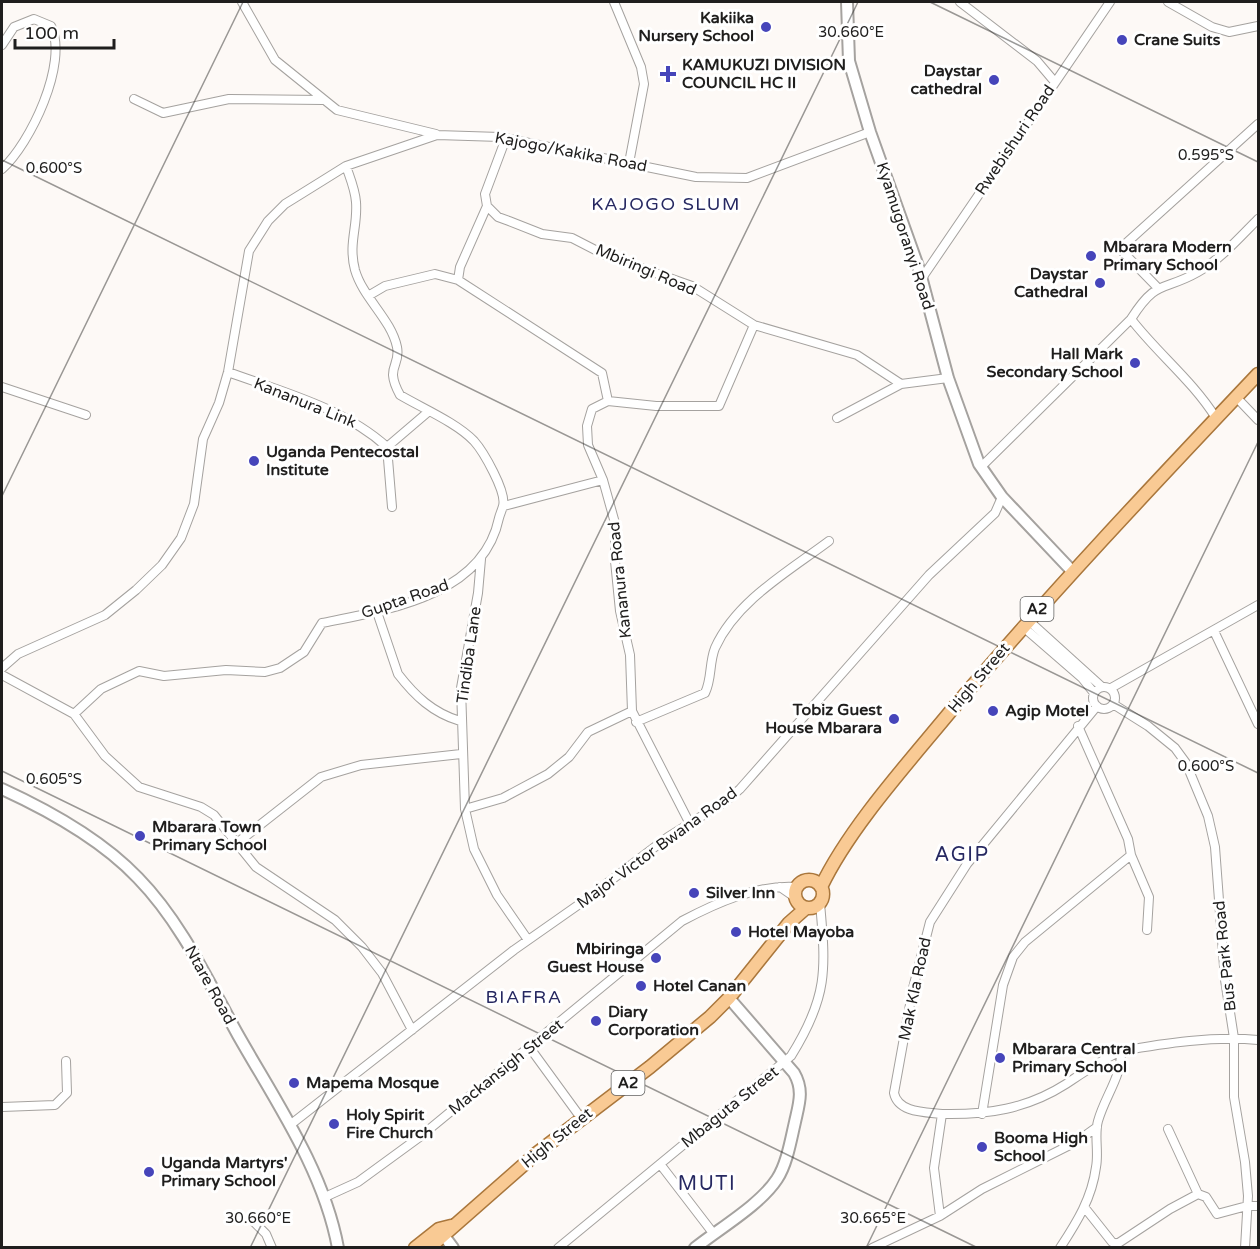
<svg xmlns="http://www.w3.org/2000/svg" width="1260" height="1249" viewBox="0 0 1260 1249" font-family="'Varela Round',sans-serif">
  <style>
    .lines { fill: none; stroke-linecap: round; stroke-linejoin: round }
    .street-casing { stroke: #a5a29f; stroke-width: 10 }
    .secondary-casing { stroke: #a5a29f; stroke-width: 14 }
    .primary-casing { stroke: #aa773c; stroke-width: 15 }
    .street { stroke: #fff; stroke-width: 8 }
    .secondary { stroke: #fff; stroke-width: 10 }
    .primary { stroke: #f9ca94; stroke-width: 12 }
    .ticks { fill: none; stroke: #1f1e1d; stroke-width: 1.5; stroke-opacity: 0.45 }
    .poi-dot { fill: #4645ba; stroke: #fff; stroke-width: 2 }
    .labels { text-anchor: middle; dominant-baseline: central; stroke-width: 6; stroke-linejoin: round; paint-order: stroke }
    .shield { fill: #fff; stroke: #626261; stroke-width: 1.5 }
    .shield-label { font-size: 15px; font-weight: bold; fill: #1f1e1d }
    .poi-label { font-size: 16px; font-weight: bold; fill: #1f1e1d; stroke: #fff; text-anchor: start }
    .street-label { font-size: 16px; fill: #1f1e1d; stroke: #fff }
    .neighbourhood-label { font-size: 18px; letter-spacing: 1.5px; fill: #262861; stroke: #fff }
    .quarter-label { font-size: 20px; letter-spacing: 1.5px; fill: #262861; stroke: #fff }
    .ticks-label { font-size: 15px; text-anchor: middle; fill: #1f1e1d; stroke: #fff; stroke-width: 6; stroke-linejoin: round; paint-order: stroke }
  </style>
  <rect width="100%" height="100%" fill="#fdf9f6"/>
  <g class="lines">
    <!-- street casing -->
    <g class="street-casing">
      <path id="street" d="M242,2L275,60L337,110L436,134
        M614,2L641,67L644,84L629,163
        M960,2L1037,61L1054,81
        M1168,2L1212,27L1229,32L1258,26
        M2,45L14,27L34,19L51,26C69,63 30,144 2,169
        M134,99L163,113L229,99L323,100
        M506,138L485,194L487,206L498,217L509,221L542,234L572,238L607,256L692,286L754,325L857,355L901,384
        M487,206L460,267L458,280L602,373L608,401L592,409L587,426L588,445L603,480L615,523V561L620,611L630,655L632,711L690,824
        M922,278L1110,2
        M1157,287L1121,250L1123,246L1258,124
        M368,296L385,286L435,274L458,280
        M1131,319C1158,354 1192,380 1216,418
        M228,372C283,392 344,408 387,447L392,507
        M2,387L86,415
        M1236,397L1258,420
        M608,401L656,406H719L754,325
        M837,418L901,384L948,378
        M387,447L428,412
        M981,467L1131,319C1157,278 1163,292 1198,272C1221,259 1240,237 1258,219
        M504,506L603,480
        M481,559L478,593L461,688L465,809L474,849L497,895L528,940
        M377,612L398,674C415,696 433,713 460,721
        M1028,620L1102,687
        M1022,626L1082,678L1094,693
        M1214,631L1258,724
        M2,668L18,654L105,615L136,590L162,565L181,538L194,504L203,439L219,403L228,372L249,251L268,221L285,204L322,181L346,166L437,135L500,137L696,177L747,178L870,132
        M2,675L74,714L105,756L139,787L201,807L214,815L256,867L335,920L362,947L382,973L412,1030
        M1093 698a11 11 0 1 1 22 0a11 11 0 1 1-22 0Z
        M1111,688L1258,605
        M1113,704L1148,726L1175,748L1186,763L1208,816L1215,847L1225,980L1234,1038V1097L1245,1162L1248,1196L1245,1248
        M74,714L101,689L139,671L164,676L226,670L265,672L280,668L304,652L322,623C387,610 483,596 499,518C500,514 502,510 503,506C507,492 483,451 474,441C457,423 422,408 400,395C384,366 401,367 397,347C391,319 363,298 355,270C348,243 358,227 356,202C355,189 350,178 346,166
        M636,722L705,693C712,679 709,663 715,648C736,601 789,571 829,541
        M465,809L503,798L548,774L569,757L588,732L632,711
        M237,843L321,777L361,765L461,754
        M1131,855L1149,897L1147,930
        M780,887L796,898
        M530,1048L581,1118
        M2,1107L55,1105L67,1093L66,1061
        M942,1114C987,1115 1027,1109 1066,1084C1084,1072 1101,1060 1121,1051
        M982,1114L1003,985L1013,957L1025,942L1131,855L1128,839L1078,726
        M290,1125L514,950L581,903L668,837L726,801L740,789L929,575L995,513L1002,497
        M1168,1129L1198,1194
        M660,1164L713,1233
        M325,1197L358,1182L421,1136L682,921C716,903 758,884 797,887
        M1085,1208L1112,1242L1117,1244L1170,1209L1198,1194L1206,1197L1217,1214L1247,1206H1258
        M940,1216L982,1189L1076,1142L1097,1127
        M254,1222L266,1234L272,1248
        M558,1248L791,1056C828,997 826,970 820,903
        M872,1248L940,1216L934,1168L942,1114C926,1112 898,1113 894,1093L913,988L930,922L967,864L1097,706
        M1060,1248C1077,1222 1092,1198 1096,1167C1099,1152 1094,1135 1098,1121C1105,1096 1122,1076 1121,1051C1166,1043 1213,1036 1258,1040"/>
    </g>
    <!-- secondary casing -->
    <g class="secondary-casing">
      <path id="secondary" d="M847,2L849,61L870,132L919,269L948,378L979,464L1002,497L1072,571
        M2,789C50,811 101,839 138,878C181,922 208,981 238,1035C276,1102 324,1171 338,1248
        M439,1229L453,1248
        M695,1248C720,1228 760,1205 777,1179C787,1164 791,1139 795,1122C799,1104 804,1090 794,1073L729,998"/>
    </g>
    <!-- primary casing -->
    <g class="primary-casing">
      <path id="primary" d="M795 894a14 14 0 1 1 28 0a14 14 0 1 1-28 0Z
        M821,887C849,828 908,763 950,712C1049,595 1153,485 1258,374
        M415,1248L439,1229L451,1226
        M429,1248L537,1153L650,1067L710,1017L729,998L789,923L806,908"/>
    </g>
    <!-- street -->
    <use href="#street" class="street"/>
    <!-- secondary -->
    <use href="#secondary" class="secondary"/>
    <!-- primary -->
    <use href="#primary" class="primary"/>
  </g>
  <!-- ticks -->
  <path class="ticks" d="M930,2L1258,162M2,160L1258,773M2,496L243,2M2,771L978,1248M250,1248L858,2M866,1248L1258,442"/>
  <!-- markers -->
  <g class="poi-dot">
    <circle cx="766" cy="27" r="6"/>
    <circle cx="1122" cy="40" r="6"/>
    <path d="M665 65h6v6h6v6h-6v6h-6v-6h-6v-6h6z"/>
    <circle cx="994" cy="80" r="6"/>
    <circle cx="1091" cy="256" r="6"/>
    <circle cx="1100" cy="283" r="6"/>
    <circle cx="1135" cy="363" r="6"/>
    <circle cx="254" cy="461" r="6"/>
    <circle cx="993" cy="711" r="6"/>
    <circle cx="894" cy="719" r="6"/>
    <circle cx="140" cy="836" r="6"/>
    <circle cx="694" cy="893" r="6"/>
    <circle cx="736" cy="932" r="6"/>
    <circle cx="656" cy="958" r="6"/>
    <circle cx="641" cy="986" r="6"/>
    <circle cx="596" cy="1021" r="6"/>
    <circle cx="1000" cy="1058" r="6"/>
    <circle cx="294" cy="1083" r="6"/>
    <circle cx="334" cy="1124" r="6"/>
    <circle cx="982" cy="1147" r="6"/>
    <circle cx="149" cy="1172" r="6"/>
  </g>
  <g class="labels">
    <!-- shield labels -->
    <g class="shield">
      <rect x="1020.5" y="597" width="33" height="24" rx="4.5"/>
      <rect x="611.5" y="1071" width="33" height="24" rx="4.5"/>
    </g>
    <g class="shield-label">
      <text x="1037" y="609">A2</text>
      <text x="628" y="1083">A2</text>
    </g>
    <!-- poi labels -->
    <g class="poi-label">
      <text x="754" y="18" text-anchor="end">Kakiika<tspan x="754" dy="18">Nursery School</tspan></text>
      <text x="1134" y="40">Crane Suits</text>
      <text x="682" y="65">KAMUKUZI DIVISION<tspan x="682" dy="18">COUNCIL HC II</tspan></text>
      <text x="982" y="71" text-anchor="end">Daystar<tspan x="982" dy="18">cathedral</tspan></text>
      <text x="1103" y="247">Mbarara Modern<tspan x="1103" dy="18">Primary School</tspan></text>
      <text x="1088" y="274" text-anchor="end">Daystar<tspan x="1088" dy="18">Cathedral</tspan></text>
      <text x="1123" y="354" text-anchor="end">Hall Mark<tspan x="1123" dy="18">Secondary School</tspan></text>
      <text x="266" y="452">Uganda Pentecostal<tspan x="266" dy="18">Institute</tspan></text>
      <text x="882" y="710" text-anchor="end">Tobiz Guest<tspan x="882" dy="18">House Mbarara</tspan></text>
      <text x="1005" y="711">Agip Motel</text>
      <text x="152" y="827">Mbarara Town<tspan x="152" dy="18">Primary School</tspan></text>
      <text x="706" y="893">Silver Inn</text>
      <text x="748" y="932">Hotel Mayoba</text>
      <text x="644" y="949" text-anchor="end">Mbiringa<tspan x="644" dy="18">Guest House</tspan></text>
      <text x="653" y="986">Hotel Canan</text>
      <text x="608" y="1012">Diary<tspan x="608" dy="18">Corporation</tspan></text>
      <text x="1012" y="1049">Mbarara Central<tspan x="1012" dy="18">Primary School</tspan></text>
      <text x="306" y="1083">Mapema Mosque</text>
      <text x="346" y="1115">Holy Spirit<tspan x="346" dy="18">Fire Church</tspan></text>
      <text x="994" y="1138">Booma High<tspan x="994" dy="18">School</tspan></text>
      <text x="161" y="1163">Uganda Martyrs'<tspan x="161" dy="18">Primary School</tspan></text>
    </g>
    <!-- street labels -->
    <g class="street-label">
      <text transform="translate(1015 140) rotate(-56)">Rwebishuri Road</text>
      <text transform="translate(571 152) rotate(11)">Kajogo/Kakika Road</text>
      <text transform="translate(905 236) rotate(72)">Kyamugoranyi Road</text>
      <text transform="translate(646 270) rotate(23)">Mbiringi Road</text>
      <text transform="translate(305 403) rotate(22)">Kananura Link</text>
      <text transform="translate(620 580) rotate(-96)">Kananura Road</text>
      <text transform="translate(405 599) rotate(-19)">Gupta Road</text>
      <text transform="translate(469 655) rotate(-82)">Tindiba Lane</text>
      <text transform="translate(979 678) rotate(-50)">High Street</text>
      <text transform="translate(657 848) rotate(-36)">Major Victor Bwana Road</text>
      <text transform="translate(1225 956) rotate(-96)">Bus Park Road</text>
      <text transform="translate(210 985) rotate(61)">Ntare Road</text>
      <text transform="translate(915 989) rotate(-78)">Mak Kla Road</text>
      <text transform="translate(506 1067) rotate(-39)">Mackansigh Street</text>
      <text transform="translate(730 1107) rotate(-39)">Mbaguta Street</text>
      <text transform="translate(557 1138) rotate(-39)">High Street</text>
    </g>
    <!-- neighbourhood labels -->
    <g class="neighbourhood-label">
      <text x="666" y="204">KAJOGO SLUM</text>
      <text x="524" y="997">BIAFRA</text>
    </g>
    <!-- quarter labels -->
    <g class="quarter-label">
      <text x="962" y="855">AGIP</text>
      <text x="707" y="1184">MUTI</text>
    </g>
  </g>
  <g class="ticks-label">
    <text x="851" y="37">30.660°E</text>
    <text x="1206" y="160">0.595°S</text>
    <text x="54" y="173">0.600°S</text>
    <text x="1206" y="771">0.600°S</text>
    <text x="54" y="784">0.605°S</text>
    <text x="258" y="1223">30.660°E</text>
    <text x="873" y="1223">30.665°E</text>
  </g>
  <!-- border -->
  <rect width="1260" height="1249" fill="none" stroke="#1f1e1d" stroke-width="6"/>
  <!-- scale -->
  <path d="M15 39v9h99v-9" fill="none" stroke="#1f1e1d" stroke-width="3"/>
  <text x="24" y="39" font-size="18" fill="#1f1e1d" stroke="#ffffff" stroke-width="4.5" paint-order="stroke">100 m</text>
</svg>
